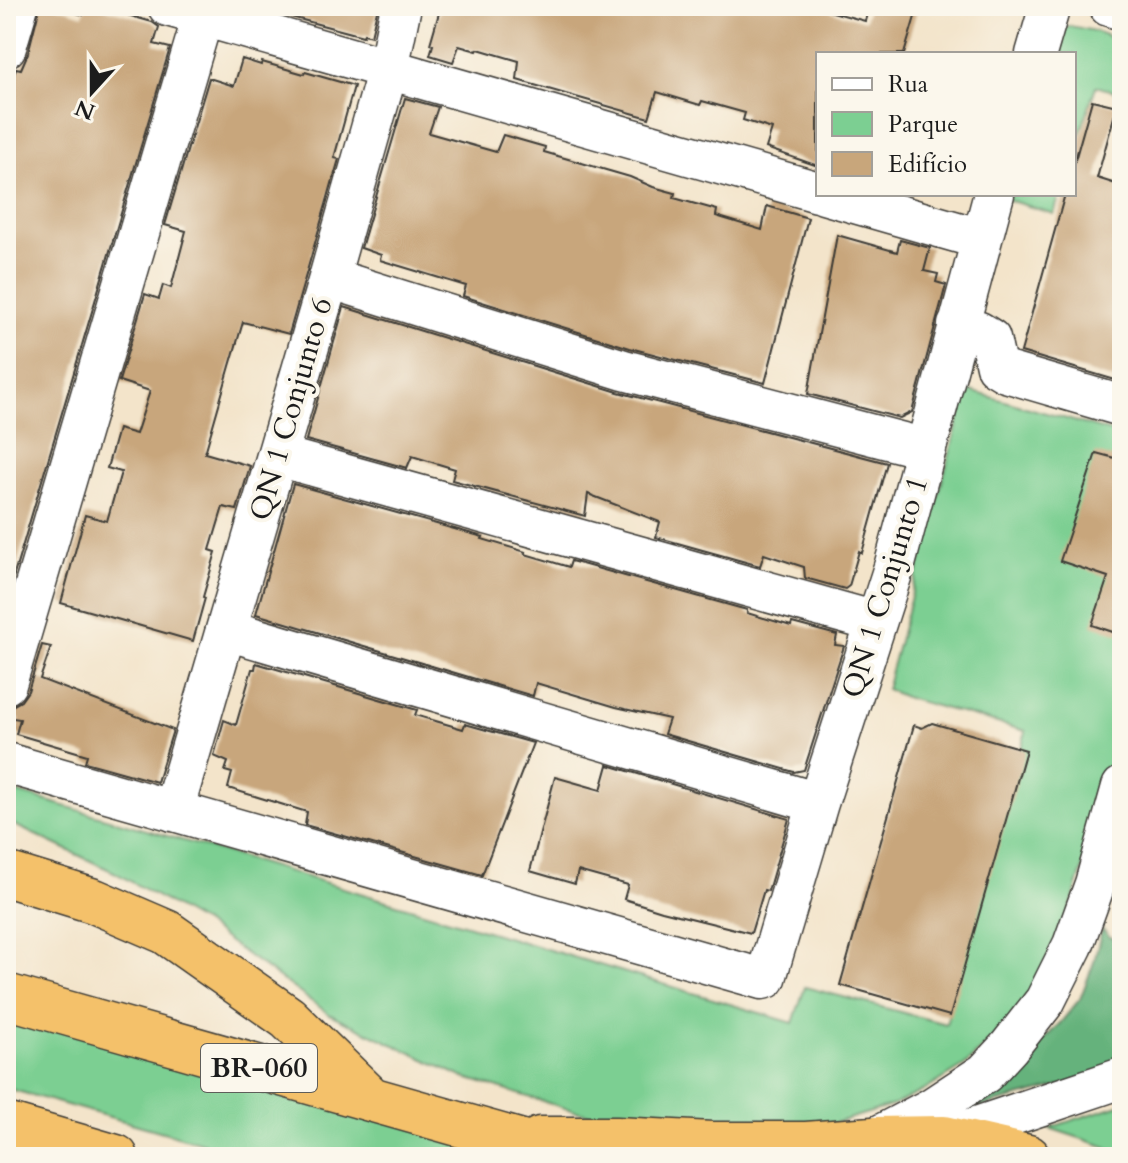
<svg xmlns="http://www.w3.org/2000/svg" width="1128" height="1163" viewBox="0 0 1128 1163" font-family="Cardo,serif">
  <style>
    .green { fill: #7ccf92; stroke: #4c7657; stroke-width: 2 }
    .forest { fill: #65b27c; stroke: #40674c; stroke-width: 2 }
    .building { fill: #c8a67b }
    .lines { fill: none; stroke-linecap: round; stroke-linejoin: round }
    .minor-casing { stroke: #3c3a36; stroke-width: 43 }
    .highway-casing { stroke: #3c3a36; stroke-width: 47 }
    .minor { stroke: #fff; stroke-width: 40 }
    .highway { stroke: #f4c16a; stroke-width: 44 }
    .labels { text-anchor: middle; dominant-baseline: central; stroke-width: 8; stroke-linejoin: round; paint-order: stroke }
    .shield { fill: #fbf7ec; stroke: #5f5e5a; stroke-width: 2 }
    .shield-label { font-size: 28px; font-weight: bold; fill: #1c1c1c }
    .street-label { font-size: 30px; fill: #1c1c1c; stroke: #fbf7ec }
  </style>
  <rect width="100%" height="100%" fill="#fbf7ec"/>
  <filter id="ink" filterUnits="userSpaceOnUse"><feTurbulence type="fractalNoise" baseFrequency=".0125" numOctaves="2"/><feDisplacementMap in="SourceGraphic" scale="16" xChannelSelector="R" yChannelSelector="G"/><feConvolveMatrix kernelMatrix="1 2 1 2 8 2 1 2 1" color-interpolation-filters="sRGB"/></filter>
  <filter id="wash" filterUnits="userSpaceOnUse"><feTurbulence type="fractalNoise" baseFrequency=".006" numOctaves="4" result="noise"/><feDisplacementMap in="SourceGraphic" scale="32" xChannelSelector="R" yChannelSelector="G"/><feGaussianBlur stdDeviation="1.8" result="paint"/><feColorMatrix in="noise" values="0 0 0 0 0 0 0 0 0 0 0 0 0 0 0 0 0 1.4 0 .05"/><feComposite in="paint" operator="in"/></filter>
  <g filter="url(#wash)">
    <rect width="100%" height="100%" fill="#f3e4ca"/>
    <!-- green -->
    <path class="green" d="M1070,26C1082,29 1099,30 1109,37C1124,47 1122,78 1122,94L1096,86L1074,152V54H1054L1062,31Z
      M1010,194H1060L1054,214L1008,200Z
      M967,390L1122,435V741L1053,964L1014,1019L964,1066L925,1090L894,1105L815,1129L655,1128L575,1111L462,1077L329,1014L203,923L114,872L6,821V789L250,860L793,1023L805,987L946,1024L1026,731L907,698L886,689Z
      M6,1008L543,1157H252L6,1088Z
      M1122,1104V1156L1104,1146L1049,1128Z"/>
    <!-- forest -->
    <path class="forest" d="M1102,929L1110,937L1122,942V1070L961,1112L990,1095L1061,1022L1080,999L1094,962Z"/>
    <g id="blocks">
      <!-- building -->
      <path class="building" d="M40,6H54L83,15L86,6H96L152,22L159,27L154,44L170,48L8,595H6V101L16,68L21,69L28,53Z
        M281,6H378L371,36L364,34L363,36L280,14Z
        M441,6H811L865,21L869,6H902L917,10L904,54H818V166L766,148L772,129L743,120L745,113L702,101L700,105L657,92L649,118L517,80L519,61L478,49L477,51L459,46L453,62L430,55L433,45L430,44Z
        M242,59L261,65L262,62L304,74L305,72L354,86L334,158L339,159L289,334L243,322L230,366L205,453L250,466L237,510L223,507L210,550L216,552L203,597L205,598L193,641L61,603L85,515L107,521L121,472L107,468L118,429L136,434L150,391L119,381L145,294L159,299L163,285L171,288L186,231L165,225L209,78L234,86Z
        M405,98L438,107L429,133L496,152L503,135L545,147L544,152L630,177L653,187L675,193L674,198L717,210L716,216L762,230L767,206L808,218L765,383L630,348L463,296L466,286L380,260L381,255L361,248Z
        M1092,100L1117,106L1097,178L1122,186V382L1021,352L1065,194H1074V164Z
        M837,235L897,252L900,240L930,248L924,271L938,274L936,282L946,285L912,412L900,418L808,394Z
        M344,307L618,392L887,463L862,553L859,551L849,586L845,589L805,578L804,567L764,554L760,566L656,537L660,522L588,494L585,516L452,480L455,469L412,456L407,468L306,440Z
        M1096,453L1122,460V635L1092,625L1108,577L1060,561Z
        M293,484L483,537L482,539L526,552L525,554L569,567L571,561L747,610V613L791,626L792,623L837,635L835,645L844,646L804,770L794,772L664,734L669,719L616,707L536,683L533,696L256,614Z
        M42,645L51,647L40,679L173,730L157,782L85,762L87,755L16,734L20,719L6,717V706H12L21,701L28,691Z
        M256,663L417,710L415,715L463,729L465,724L533,743L482,875L305,825L307,812L228,788L232,773L225,771L228,762L214,756L224,720L236,725L252,669H255Z
        M932,723L1026,750L950,1016L840,985L914,725L922,728Z
        M608,765L789,819L768,891L764,890L751,933L662,911L624,899L628,885L578,871L575,884L530,871L555,777L601,790Z"/>
    </g>
  </g>
  <g filter="url(#ink)">
    <use href="#blocks" fill-opacity="0" stroke="#3c3a36" stroke-width="2"/>
    <g class="lines">
      <!-- minor casing -->
      <g class="minor-casing">
        <path id="minor" d="M168,6L818,192
          M1109,6L1122,10
          M6,47L18,6
          M1036,54L1050,6
          M824,194L981,239
          M329,278L624,370L926,449
          M958,325L979,332L990,339L996,366L1006,372L1122,406
          M278,456L876,622
          M227,630L818,803
          M6,684L203,16
          M6,763L762,979L766,978L818,803L895,564L994,194
          M173,811L329,278L388,69L401,6
          M944,1138L1122,1078
          M873,1139L932,1108L985,1073L1009,1047L1045,1001L1073,945L1095,884L1122,787"/>
      </g>
      <!-- highway casing -->
      <g class="highway-casing">
        <path id="highway" d="M6,874L94,901L166,932L288,1018L370,1098
          M6,996L575,1157
          M6,1125L116,1157
          M540,1139H616L712,1144H806L873,1139L944,1138L1028,1157"/>
      </g>
      <!-- minor -->
      <use href="#minor" class="minor"/>
      <!-- highway -->
      <use href="#highway" class="highway"/>
    </g>
  </g>
  <g class="labels">
    <!-- shield labels -->
    <rect class="shield" x="201" y="1044" width="116" height="48" rx="6"/>
    <g class="shield-label">
      <text x="259" y="1068">BR-060</text>
    </g>
    <!-- street labels -->
    <g class="street-label">
      <text transform="translate(291 409) rotate(-74)">QN 1 Conjunto 6</text>
      <text transform="translate(885 587) rotate(-73)">QN 1 Conjunto 1</text>
    </g>
  </g>
  <!-- margin -->
  <rect width="1128" height="1163" fill="none" stroke="#fbf7ec" stroke-width="32"/>
  <!-- legend -->
  <rect x="816" y="52" width="260" height="144" fill="#fbf7ec" stroke="#a29f99" stroke-width="2"/>
  <rect x="832" y="78" width="40" height="12" fill="#ffffff" stroke="#a29f99" stroke-width="2"/>
  <text x="888" y="92" font-size="24" fill="#1c1c1c">Rua</text>
  <rect x="832" y="112" width="40" height="24" fill="#7ccf92" stroke="#a29f99" stroke-width="2"/>
  <text x="888" y="132" font-size="24" fill="#1c1c1c">Parque</text>
  <rect x="832" y="152" width="40" height="24" fill="#c8a67b" stroke="#a29f99" stroke-width="2"/>
  <text x="888" y="172" font-size="24" fill="#1c1c1c">Edifício</text>
  <!-- north arrow -->
  <g transform="translate(92 92) rotate(201)" stroke="#fbf7ec" stroke-width="6" paint-order="stroke">
  <path d="M0-6L14 30L0 20L-14 30Z" fill="#1c1c1c"/>
  <text y="-12" font-size="22" font-weight="bold" text-anchor="middle" fill="#1c1c1c">N</text>
  </g>
</svg>
